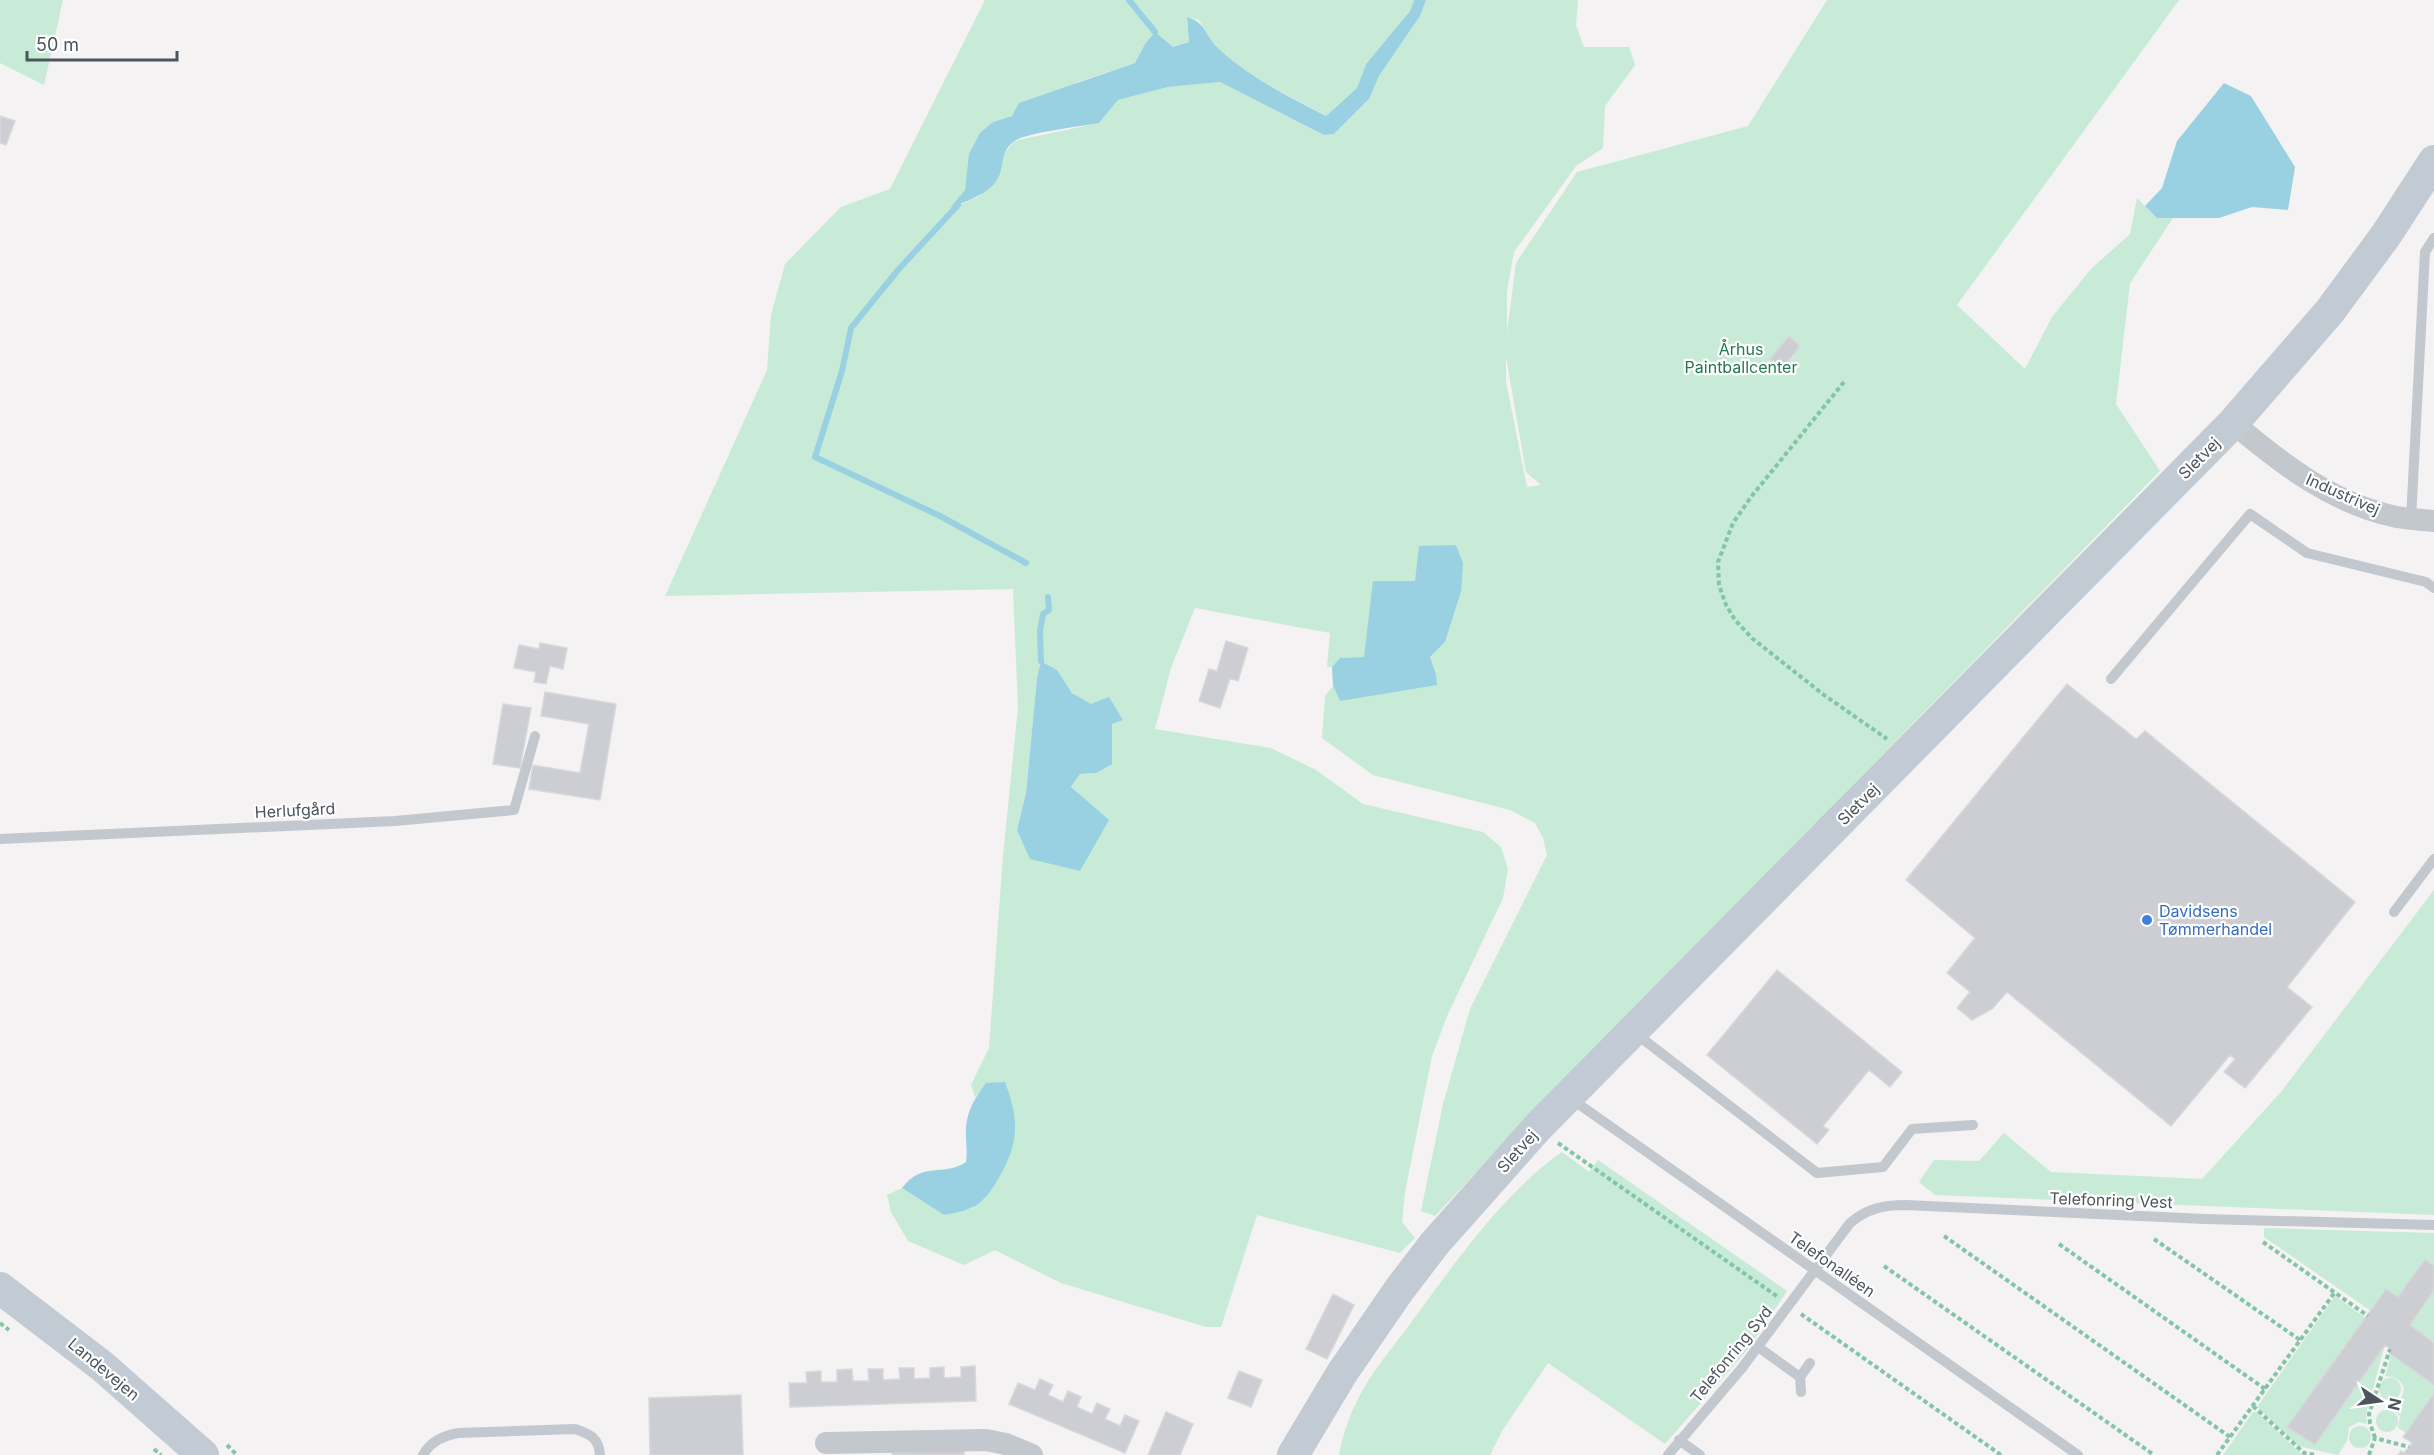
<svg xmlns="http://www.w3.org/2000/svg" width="2434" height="1455" viewBox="0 0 2434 1455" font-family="Inter,sans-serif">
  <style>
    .green { fill: #c7ebd6; fill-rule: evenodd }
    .water { fill: #99d1e3 }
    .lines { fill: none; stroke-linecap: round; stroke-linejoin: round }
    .stream { stroke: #99d1e3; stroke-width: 6 }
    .building { fill: #cdced3; stroke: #d7d8dc; stroke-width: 1.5 }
    .path { stroke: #82c5a7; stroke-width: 4; stroke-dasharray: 4.5 3; stroke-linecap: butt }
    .lane { stroke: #c2c8ce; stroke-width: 10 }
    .street { stroke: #c2c8ce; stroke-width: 22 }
    .secondary { stroke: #c2cad3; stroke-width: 32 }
    .shop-dot { fill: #3f7fe0; stroke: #fff; stroke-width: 2 }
    .labels { text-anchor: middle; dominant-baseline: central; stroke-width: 4.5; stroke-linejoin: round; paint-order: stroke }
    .park-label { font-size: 16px; fill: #237850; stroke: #fff }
    .street-label { font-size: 16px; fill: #4c545d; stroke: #fff }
    .shop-label { font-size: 16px; fill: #366cbe; stroke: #fff; text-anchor: start }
  </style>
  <rect width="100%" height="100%" fill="#f4f2f2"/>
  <!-- green -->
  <path class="green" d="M0,0H63L44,85L0,63Z
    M985,0H1414L1410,11L1366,64L1357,88L1326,116L1248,74L1216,47L1199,20L1187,17L1189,42L1173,47L1145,44L1135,63L1078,82L1012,116L993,122L970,154L965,190L952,208L978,197L997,180L1002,157L1014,141L1099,123L1118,100L1168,87L1220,82L1324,135L1334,134L1369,99L1379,76L1420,16L1426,0H1578L1576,25L1584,47H1629L1635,65L1605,106L1603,148L1576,166L1514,252L1507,291V332L1516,263L1577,172L1748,126L1827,0H2179L1957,305L2025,369L2052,317L2091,269L2130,234L2137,198L2157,218H2173L2130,283L2116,404L2160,471L1537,1108L1435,1216L1421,1211L1443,1104L1470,1009L1547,855L1543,838L1535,823L1510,810L1373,775L1322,738L1325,696L1333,686L1340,701L1436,674L1430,657L1445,642L1461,592L1415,581L1364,657L1341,658L1332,667H1327L1330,633L1195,608L1171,668L1155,729L1271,748L1316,770L1363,804L1483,832L1501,847L1508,869L1503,898L1447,1016L1432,1056L1405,1192L1402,1222L1415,1238L1400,1253L1257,1215L1221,1327H1206L1061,1283L995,1250L964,1265L908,1241L891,1212L887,1195L902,1188L944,1215L973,1208L986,1084L975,1097L971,1085L989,1048L1003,856L1018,708L1013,589L665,596L767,370L771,315L785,264L841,207L890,189ZM1506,357L1526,472L1541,485L1527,487L1506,382ZM1041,661C1059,669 1059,678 1071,691C1084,705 1107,712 1123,719L1111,724L1096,773L1080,774L1071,788L1017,830L1026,793L1037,678Z
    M2434,890V1215L1935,1195L1919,1182L1934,1160L1979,1161L2004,1133L2051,1172L2202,1179L2281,1092Z
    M1562,1152L1589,1172L1598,1160L1787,1291L1748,1349L1665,1444L1548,1363L1502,1431L1490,1455H1339C1343,1432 1353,1406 1365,1386C1379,1363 1397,1342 1413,1320C1454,1264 1505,1191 1562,1152Z
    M2264,1228L2434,1233V1266L2425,1259L2398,1297L2371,1311L2264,1237Z
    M2434,1290V1343L2410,1325Z
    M2335,1296L2366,1318L2288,1427L2315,1445L2385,1345L2366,1414L2367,1424L2359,1422L2349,1427L2347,1441L2338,1455L2298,1446L2257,1407Z
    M2391,1355L2434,1385V1393L2406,1433L2398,1428L2400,1416L2386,1406L2399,1401C2410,1386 2400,1377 2385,1376Z
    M2379 1389a11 11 0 1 1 22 0a11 11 0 1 1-22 0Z
    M2376 1421a11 11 0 1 1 22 0a11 11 0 1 1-22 0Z
    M2253,1412H2257L2302,1455H2223Z
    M2349 1437a11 11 0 1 1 22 0a11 11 0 1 1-22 0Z"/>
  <!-- water -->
  <path class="water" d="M1414,0H1426L1420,16L1379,76L1369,99L1334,134L1324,135L1220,82L1168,87L1118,100L1099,123C1083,126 1023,133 1013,142C999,154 1005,167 997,180C989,194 964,202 950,208L965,190L969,154L980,133L993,122L1012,116L1019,103L1135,63L1145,44L1155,32L1173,47L1189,42L1187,17C1207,23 1205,36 1219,49C1250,78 1288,96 1326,116L1357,88L1366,64L1410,11Z
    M2224,83L2251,96L2295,167L2288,210L2252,207L2219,218H2157L2145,206L2162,188L2177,141Z
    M1456,545L1463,563L1461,592L1445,642L1430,657L1436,674L1437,685L1340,701L1333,686L1332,667L1340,658L1364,657L1373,581H1415L1419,546Z
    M1041,661L1057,670L1072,693L1091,704L1109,697L1123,720L1112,724V764L1096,773L1080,774L1071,787L1109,820L1080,871L1030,859L1017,830L1026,793L1037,678Z
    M1005,1082C1020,1122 1019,1144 997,1181C991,1191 982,1204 971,1208C963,1212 953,1213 944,1215L902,1188C922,1161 944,1177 966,1162C968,1150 965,1139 966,1128C967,1110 976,1096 986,1083Z"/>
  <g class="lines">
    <!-- stream -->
    <path class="stream" d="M1129,0L1155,32
      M958,205L898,270L851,328L842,371L815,457L940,516L1026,563
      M1041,661L1040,631L1043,614L1049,610L1048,597"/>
  </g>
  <!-- building -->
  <path class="building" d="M0,116L15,121L6,145L0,143Z
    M1789,336L1800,346L1782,369L1770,359Z
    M1226,641L1248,648L1238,681L1230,678L1220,708L1199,701L1209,669L1217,671Z
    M540,643L567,648L563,669L550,666L546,684L534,682L536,672L514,668L519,645L539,649Z
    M2067,684L2136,739L2145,731L2355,902L2287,987L2312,1007L2245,1088L2224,1072L2235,1059L2230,1055L2171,1126L2007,992L1992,1009L1972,1020L1957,1008L1970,992L1947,973L1975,938L1906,880Z
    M545,692L616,704L600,800L529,789L533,765L580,773L589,724L541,716Z
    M503,704L531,708L520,768L493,764Z
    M1777,970L1902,1072L1890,1087L1869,1070L1823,1126L1829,1130L1817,1144L1707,1055Z
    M2425,1259L2434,1266V1290L2410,1325L2434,1343V1385L2389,1353L2392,1350L2385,1345L2315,1445L2287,1427L2386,1289L2398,1297Z
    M1333,1294L1354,1305L1327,1359L1306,1349Z
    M975,1366L976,1401L790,1407L789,1383H807L806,1372L821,1371V1382H837V1370L852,1369L853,1381H869L868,1369H883V1380L900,1379L899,1368H914V1379L930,1378V1368L944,1367V1378L961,1377V1367Z
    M1239,1371L1262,1380L1251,1407L1228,1398Z
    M1040,1379L1053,1385L1048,1395L1063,1402L1068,1391L1081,1397L1077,1407L1092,1414L1097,1403L1110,1409L1105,1419L1120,1426L1125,1415L1139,1421L1125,1453L1009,1404L1018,1383L1035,1390Z
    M2434,1393V1455H2398L2401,1451L2404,1453L2412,1443L2403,1437Z
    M741,1395L743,1455H650L649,1398Z
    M1166,1412L1193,1424L1180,1455H1148Z
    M964,1450V1455H892V1453Z"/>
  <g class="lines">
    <!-- path -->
    <path class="path" d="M1844,382L1751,497L1733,523L1718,562L1719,585L1726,605L1735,620L1753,639L1824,695L1887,739
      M1558,1143L1778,1297
      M1944,1236L2230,1437
      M2154,1239L2300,1340
      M2263,1242L2368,1316
      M2059,1244L2265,1389
      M1884,1266L2154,1455
      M1801,1314L2001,1455
      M0,1323L9,1330
      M2253,1406L2304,1453L2315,1455
      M2375,1438L2370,1423L2369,1414L2390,1349
      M227,1445L237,1455
      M154,1449L161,1455
      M2217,1455L2335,1292
      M2369,1455L2375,1438L2409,1447"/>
    <!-- lane -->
    <path class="lane" d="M2411,519L2425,252L2434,238
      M2111,679L2250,514L2307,553L2426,582L2434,588
      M0,839L395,821L514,810L535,736
      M2394,912L2434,859
      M1635,1033L1817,1173L1883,1167L1912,1129L1973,1125
      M1570,1098L2078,1455
      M1758,1347L1800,1377L1810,1363
      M1800,1377L1801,1392
      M1679,1440L1700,1455
      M423,1455C431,1441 443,1436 458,1433L575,1429C590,1434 599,1438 600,1455
      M1668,1455L1742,1368L1850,1223C1868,1208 1884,1205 1906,1205L2205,1219L2434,1225"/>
    <!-- street -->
    <path class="street" d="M2233,423C2282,464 2333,504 2397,517C2409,519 2422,520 2434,521
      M826,1443L986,1440L1006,1444L1032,1455"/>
    <!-- secondary -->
    <path class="secondary" d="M0,1288L102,1366L203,1455
      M1293,1455L1342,1373L1399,1290L1435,1243L1537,1128L2233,423L2330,311L2386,235L2434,161"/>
  </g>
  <!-- markers -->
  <circle class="shop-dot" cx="2147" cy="920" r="6"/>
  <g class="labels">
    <!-- park labels -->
    <g class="park-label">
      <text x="1741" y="349">Århus<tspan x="1741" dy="18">Paintballcenter</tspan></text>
    </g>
    <!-- street labels -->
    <g class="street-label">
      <text transform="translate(2199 458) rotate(-45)">Sletvej</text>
      <text transform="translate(2343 494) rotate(24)">Industrivej</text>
      <text transform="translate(1858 804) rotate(-45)">Sletvej</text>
      <text transform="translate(295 810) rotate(-3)">Herlufgård</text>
      <text transform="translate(1517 1151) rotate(-48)">Sletvej</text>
      <text transform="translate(2111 1200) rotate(2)">Telefonring Vest</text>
      <text transform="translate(1832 1264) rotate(35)">Telefonalléen</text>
      <text transform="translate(1731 1354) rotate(-51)">Telefonring Syd</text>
      <text transform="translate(104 1369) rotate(40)">Landevejen</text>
    </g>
    <!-- shop labels -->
    <g class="shop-label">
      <text x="2159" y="911">Davidsens<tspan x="2159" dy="18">Tømmerhandel</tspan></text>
    </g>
  </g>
  <!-- north arrow -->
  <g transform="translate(2380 1401) rotate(103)" stroke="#ffffff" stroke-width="4.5" paint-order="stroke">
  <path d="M0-4.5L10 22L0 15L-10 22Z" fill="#4c545d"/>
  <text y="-9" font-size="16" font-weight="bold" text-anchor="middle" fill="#4c545d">N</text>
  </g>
  <!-- scale -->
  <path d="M27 51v9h150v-9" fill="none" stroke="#4c545d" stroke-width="3"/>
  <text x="36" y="51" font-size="18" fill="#4c545d" stroke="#ffffff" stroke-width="4.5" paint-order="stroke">50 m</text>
</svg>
